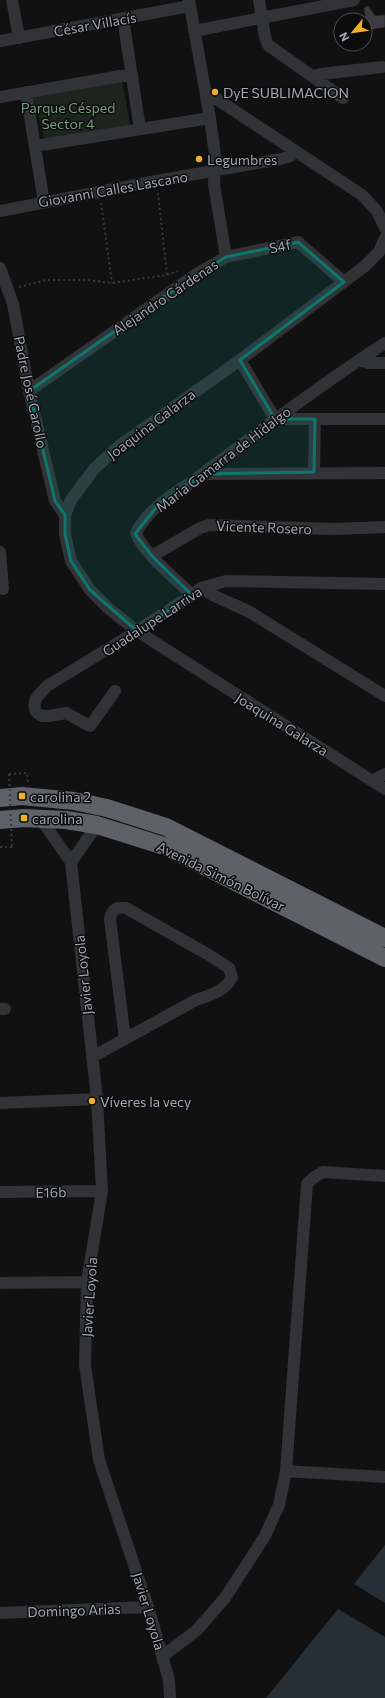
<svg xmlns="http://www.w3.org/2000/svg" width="385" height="1698" viewBox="0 0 385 1698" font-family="Commissioner,sans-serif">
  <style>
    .green { fill: #1d251e }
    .water { fill: #272f36 }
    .building { fill: #3b3c3f; stroke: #2b2b2e }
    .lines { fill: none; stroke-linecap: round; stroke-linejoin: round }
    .path { stroke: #383a3e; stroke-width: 2; stroke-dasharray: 2 3; stroke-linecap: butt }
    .minor { stroke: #323337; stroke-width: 12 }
    .highway { stroke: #5e6168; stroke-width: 18 }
    .path-bridge { stroke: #383a3e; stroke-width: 2; stroke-dasharray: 2 3; stroke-linecap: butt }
    .marked { fill: #0f766e; fill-opacity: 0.2; stroke: #0f766e; stroke-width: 3; stroke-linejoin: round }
    .poi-dot { fill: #f0af2b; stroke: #0c0c0d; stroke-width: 1.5 }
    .labels { text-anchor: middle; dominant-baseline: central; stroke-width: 3; stroke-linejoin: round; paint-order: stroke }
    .street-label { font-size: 14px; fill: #a2a7b3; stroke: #0c0c0d }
    .poi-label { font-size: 14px; fill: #a2a7b3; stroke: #0c0c0d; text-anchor: start }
    .park-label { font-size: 14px; fill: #799e7b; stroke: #0c0c0d }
  </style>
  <rect width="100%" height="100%" fill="#111112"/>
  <!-- green -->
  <path class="green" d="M122,79L131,130L47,147L32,94Z"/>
  <!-- water -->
  <path class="water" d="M385,1545V1603L354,1584Z
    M338,1609L385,1637V1698H266Z"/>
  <!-- building -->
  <path class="building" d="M368,6L375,16L385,15V27L368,30L364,8Z"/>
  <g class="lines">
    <!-- path -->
    <path class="path" d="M158,193L167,275
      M101,203L112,283
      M19,287L46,280H87L112,283L167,275L178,271
      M9,774L27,773L28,782
      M0,847H12"/>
    <!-- minor -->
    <path class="minor" d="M12,0L19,38
      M189,0L210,118L215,155L214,184L226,257
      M259,0L265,37L268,45L343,98
      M123,18L140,129
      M194,31L354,0
      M0,41L190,6
      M313,76L321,74L382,67
      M26,92L44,202
      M206,92L362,195L377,211L385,228
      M0,97L132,74
      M35,146L210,118
      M0,211L156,181L280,159L288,157L296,152
      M385,238L379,252L365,266L240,360L119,446L94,469L71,500L65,515V534L71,561L90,590L108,608L137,631L385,789
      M0,268L13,304L29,391L55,501L65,515
      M240,360L275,419
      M360,360L369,363H385
      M29,391L195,275L226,257L298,242L344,282
      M275,419H385
      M314,472L315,419
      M204,474L385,473
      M0,552L3,589
      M152,556L200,528L209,525L335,529L385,527
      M201,588C216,599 236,604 253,614C297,641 341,669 385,696
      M192,595C178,581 142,552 136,533C150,504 181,491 205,472C264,428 323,383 385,343
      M115,691L90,726L66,713L49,716H42L36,712C31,700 39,695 47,686L137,631L192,595L201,588L226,581L385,584
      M372,781L385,774
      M40,818L71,862L97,1099L102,1191L87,1282L85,1365L99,1460L148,1607L169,1680L170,1698
      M71,862L97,825
      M0,1009H5
      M92,1057L196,1000C210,995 226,991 232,977L229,968L209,955L126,908C116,907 112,909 110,919L125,1039
      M0,1103L97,1099
      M385,1176L323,1172L313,1178L307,1184L286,1471L385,1477
      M0,1192L102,1191
      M0,1283L87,1282
      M0,1613L148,1607
      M163,1656L197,1630L225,1598L265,1536L279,1505L286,1471"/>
    <!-- highway -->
    <path class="highway" d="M0,798L22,796L74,801L107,808L166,827L385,938
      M0,820L24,818L66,820L97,825L167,847L385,958"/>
    <!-- path-bridge -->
    <path class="path-bridge" d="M9,774L12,847"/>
  </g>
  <!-- marked area -->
  <path class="marked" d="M298,242L344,282L240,360L275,419H315L314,472L204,474L160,503L135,534L152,556L192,595L137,631L90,590L71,561L65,534V515L55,501L29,391L195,275L226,257Z"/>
  <!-- markers -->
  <g class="poi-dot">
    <circle cx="215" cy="92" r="4"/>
    <circle cx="199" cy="159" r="4"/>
    <rect x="18" y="792" width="8" height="8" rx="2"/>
    <rect x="20" y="814" width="8" height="8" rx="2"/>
    <circle cx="92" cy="1101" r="4"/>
  </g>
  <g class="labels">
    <!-- street labels -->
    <g class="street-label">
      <text transform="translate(95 24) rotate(-10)">César Villacís</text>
      <text transform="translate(113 189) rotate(-10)">Giovanni Calles Lascano</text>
      <text transform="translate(280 246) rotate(-11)">S4f</text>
      <text transform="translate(165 297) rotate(-34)">Alejandro Cárdenas</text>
      <text transform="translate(31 392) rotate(78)">Padre José Carollo</text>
      <text transform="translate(151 424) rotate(-37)">Joaquina Galarza</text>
      <text transform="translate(223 459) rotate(-37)">Maria Gamarra de Hidalgo</text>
      <text transform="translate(264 527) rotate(2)">Vicente Rosero</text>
      <text transform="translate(152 621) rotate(-33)">Guadalupe Larriva</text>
      <text transform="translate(282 724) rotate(32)">Joaquina Galarza</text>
      <text transform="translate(221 876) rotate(26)">Avenida Simón Bolívar</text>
      <text transform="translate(83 975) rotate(-96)">Javier Loyola</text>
      <text transform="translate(51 1192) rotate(-1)">E16b</text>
      <text transform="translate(89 1297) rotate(-86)">Javier Loyola</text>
      <text transform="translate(74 1610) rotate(-2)">Domingo Arias</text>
      <text transform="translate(149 1611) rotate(73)">Javier Loyola</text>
    </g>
    <!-- poi labels -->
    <g class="poi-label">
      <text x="223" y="92">DyE SUBLIMACION</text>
      <text x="207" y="159">Legumbres</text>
      <text x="30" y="796">carolina 2</text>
      <text x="32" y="818">carolina</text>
      <text x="100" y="1101">Víveres la vecy</text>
    </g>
    <!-- park labels -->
    <g class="park-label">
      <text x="68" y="107">Parque Césped<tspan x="68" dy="16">Sector 4</tspan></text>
    </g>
  </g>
  <!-- north arrow -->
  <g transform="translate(353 32) rotate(241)"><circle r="19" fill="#0c0c0d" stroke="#484a4f"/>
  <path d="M0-3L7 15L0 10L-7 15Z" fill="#f0af2b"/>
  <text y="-6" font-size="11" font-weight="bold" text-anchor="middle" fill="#a2a7b3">N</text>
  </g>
</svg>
